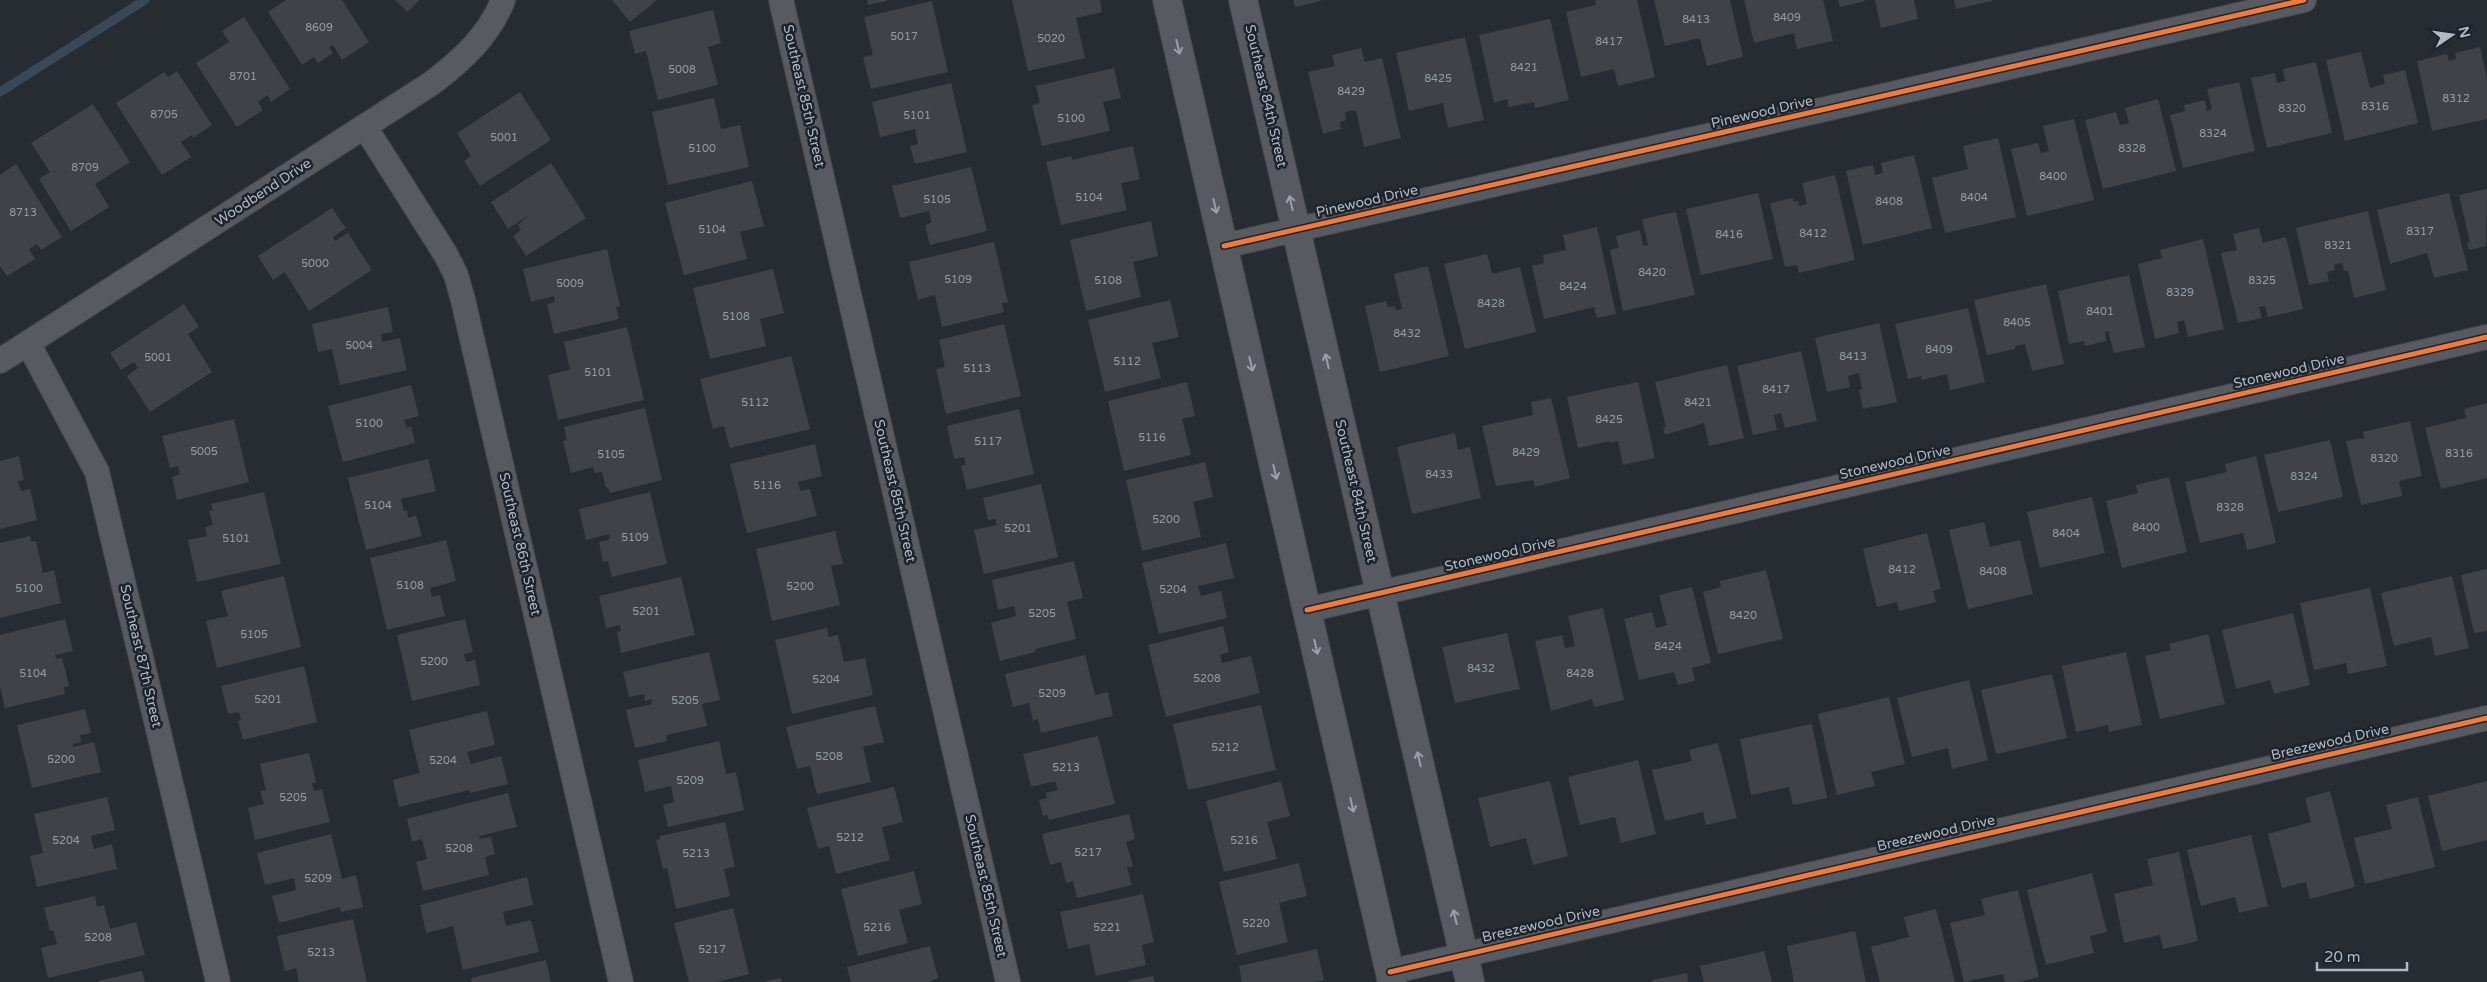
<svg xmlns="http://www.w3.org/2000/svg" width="2487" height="982" viewBox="0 0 2487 982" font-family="'Varela Round',sans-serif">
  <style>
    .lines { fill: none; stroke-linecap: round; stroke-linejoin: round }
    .stream { stroke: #384859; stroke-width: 9 }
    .building { fill: #3f4348 }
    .minor-casing { stroke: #44484d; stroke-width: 26 }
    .tertiary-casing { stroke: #44484d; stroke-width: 30 }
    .minor { stroke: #575a60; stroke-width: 24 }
    .tertiary { stroke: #575a60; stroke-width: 28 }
    .cycleway-casing { stroke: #1c232b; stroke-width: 8 }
    .cycleway { stroke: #f17a3a; stroke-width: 5 }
    .oneway { stroke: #9aa1aa }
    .labels { text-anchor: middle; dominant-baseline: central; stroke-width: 5; stroke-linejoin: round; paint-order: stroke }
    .number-label { font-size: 11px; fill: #949ca4 }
    .street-label { font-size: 14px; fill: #b1b9c3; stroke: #1c232b }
  </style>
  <rect width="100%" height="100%" fill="#272c32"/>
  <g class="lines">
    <!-- stream -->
    <path class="stream" d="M0,92L145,0"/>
  </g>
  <!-- building -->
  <path class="building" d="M286,0H342L369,42L342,60L333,45L329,47L333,53L318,63L314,57L302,65L268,12Z
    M395,0H419L408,12Z
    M612,0H657L630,22Z
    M867,0H886L887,1L868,5Z
    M1012,0H1100L1102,12L1076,18L1085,58L1028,71Z
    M1293,0H1321V1L1295,7Z
    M1595,0H1637L1655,77L1618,86L1614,69L1581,77L1566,12L1596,5Z
    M1654,0H1730L1743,57L1707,66L1700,38L1665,46Z
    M1744,0H1823L1833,41L1797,49L1794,33L1754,43Z
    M1838,0H1865V1L1840,7Z
    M1875,0H1914L1918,19L1881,28Z
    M1954,0H1992V1L1956,9Z
    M932,1L948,72L871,89L863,57L873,55L864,17Z
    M713,10L721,43L708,47L718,85L658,100L646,51L635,54L629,31Z
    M244,17L290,89L271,102L268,95L258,102L263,110L237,127L196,63L229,42L222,31Z
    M1550,19L1569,100L1535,108L1534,102L1509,107L1507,99L1494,103L1479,35Z
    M1465,37L1484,120L1448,128L1443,103L1409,111L1396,53Z
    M2480,47L2487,78V119L2432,131L2417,61L2447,54L2449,61L2456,59L2455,53Z
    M1361,48L1365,62L1382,58L1401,138L1364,147L1356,110L1345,112L1346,120L1340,122L1341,129L1323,134L1308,72L1335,66L1332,55Z
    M2361,52L2370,88L2385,84L2383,75L2405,70L2418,123L2345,141L2326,60Z
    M2316,62L2332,133L2267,148L2251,78L2275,73L2277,83L2285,81L2283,69Z
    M1114,68L1121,98L1103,102L1110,131L1042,146L1032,105L1040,103L1036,86Z
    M177,71L212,125L193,138L192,135L181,142L191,157L162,175L116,103L164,72L168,77Z
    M2239,82L2255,151L2183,168L2170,115L2185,111L2184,105L2205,100L2207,111L2212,109L2207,89Z
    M951,83L967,152L915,164L910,146L918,144L915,129L880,137L872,102Z
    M520,92L551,140L480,186L464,161L471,156L457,133Z
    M714,98L721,129L740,125L749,167L668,185L652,112Z
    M2158,99L2176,171L2103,189L2085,120L2116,112L2120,125L2129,123L2125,108Z
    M93,104L130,162L95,184L109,207L71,231L39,179L50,172L31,143Z
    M2074,119L2094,200L2027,216L2011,149L2038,143L2041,153L2049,151L2043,126Z
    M1998,138L2016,217L1945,233L1932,178L1968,169L1963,146Z
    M1133,146L1140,179L1121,183L1127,210L1061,225L1046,162L1071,156L1072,160Z
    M1914,155L1932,228L1863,245L1846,171L1873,165L1875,175L1883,173L1881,163Z
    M551,163L586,218L526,256L513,236L521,230L518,225L529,215L508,229L491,202Z
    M16,164L62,237L41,250L37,244L29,249L35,259L7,276L0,266V175Z
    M971,167L987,231L930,245L925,225L931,223L929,211L900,218L892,186Z
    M1835,175L1855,260L1799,273L1797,265L1785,267L1770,203L1793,198L1794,202L1798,201L1799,206L1807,204L1802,183Z
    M752,181L764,226L740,232L747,259L684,275L665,203Z
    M2487,189L2486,246L2469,250L2467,242H2470L2459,195Z
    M1758,193L1773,259L1701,275L1686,209Z
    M2449,193L2468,270L2434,278L2427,253L2390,264L2377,210Z
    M332,208L346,228L333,237L335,241L348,233L372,270L309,311L285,272L273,280L258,256Z
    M2368,211L2386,290L2354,298L2348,270L2344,271L2342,263L2334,265L2335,270L2327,272L2329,281L2309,285L2296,228Z
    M1676,212L1695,295L1623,311L1610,250L1619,248L1616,236L1640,230L1643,246L1648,245L1642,219Z
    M1151,221L1158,256L1133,262L1141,297L1086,311L1070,240Z
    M1597,227L1616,314L1597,318L1594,307L1544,319L1532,266L1544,263L1543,255L1566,250L1563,235Z
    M2259,228L2263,243L2286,237L2303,309L2268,317L2265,306L2259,307L2262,318L2238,323L2221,253L2237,250L2233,234Z
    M2203,239L2224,329L2188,337L2184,320L2177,322L2179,333L2155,339L2138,264L2162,258L2160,250Z
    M994,242L1008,302L1002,303L1004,312L942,327L935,295L918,300L909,262Z
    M607,249L620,306L616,307L619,319L554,334L547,304L555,302L554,296L531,302L523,269Z
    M1487,254L1492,274L1520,267L1536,332L1465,349L1444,264Z
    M1428,266L1449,356L1380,372L1365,306L1386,301L1388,307L1395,306L1396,310L1402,309L1394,274Z
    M773,269L784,313L760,319L766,346L710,359L693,288Z
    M2129,275L2145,347L2114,353L2108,331L2105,332L2106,341L2085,346L2084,341L2069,344L2058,291Z
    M2046,284L2064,364L2032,371L2025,344L2015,346V349L1987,355L1974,300Z
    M1170,300L1179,337L1152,343L1161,378L1105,392L1088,320Z
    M184,304L199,327L188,334L212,372L150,412L127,376L138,368L134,362L121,370L110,353Z
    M388,307L393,332L381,334L382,342L400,338L407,370L340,385L332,349L318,352L312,324Z
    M1968,308L1985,382L1950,390L1947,374L1922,380L1921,376L1908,379L1895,324Z
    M1879,323L1897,402L1863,409L1859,390L1862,389L1859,373L1848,376L1850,387L1827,392L1815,338Z
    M1004,324L1021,396L946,414L936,369L945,367L939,340Z
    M627,327L644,400L558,420L548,375L570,370L564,342Z
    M1801,351L1817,421L1785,428L1781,413L1774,415L1777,430L1753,435L1737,366Z
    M791,356L810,429L730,448L724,426L713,429L700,379Z
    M1727,365L1744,438L1709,446L1704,423L1665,435L1663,428L1666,427L1655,382Z
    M1187,382L1195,416L1182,419L1191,455L1124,471L1108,401Z
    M1638,382L1655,458L1623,465L1618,441L1610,443V441L1578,448L1567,397Z
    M411,385L419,416L404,420L407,428L411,426L415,443L343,462L328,406Z
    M1551,398L1570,478L1535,487L1533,480L1496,486L1482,426L1533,415L1531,402Z
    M2487,403V478L2441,489L2425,428L2466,418L2464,409Z
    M645,408L662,480L610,493L608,487L606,488L602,472L595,473L593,467L571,473L563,441L567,440L564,427Z
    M1019,409L1034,474L967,490L961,466L966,465L964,457L954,459L947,426Z
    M234,419L249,482L177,500L172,477L180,474L178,466L170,468L162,436Z
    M2410,421L2422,476L2399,481L2402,496L2361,505L2346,441L2364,438L2363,432Z
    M1455,433L1458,450L1470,447L1481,498L1412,514L1397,447Z
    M2330,440L2343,497L2278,512L2264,455Z
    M815,444L822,476L798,482L800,491L810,489L817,516L747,533L730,464Z
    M19,456L24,480L18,481L21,491L30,489L37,520L0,529V461Z
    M2256,456L2276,543L2247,550L2243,533L2200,543L2185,482L2227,472L2225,464Z
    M428,459L436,491L401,499L404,511L407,510L408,518L416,515L422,536L366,550L348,478Z
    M1205,462L1213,497L1193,502L1201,537L1142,551L1126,480Z
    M2169,477L2187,552L2122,568L2106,501L2138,493L2136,485Z
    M1041,484L1058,557L984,574L974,530L997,525L995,519L988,520L983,498Z
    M264,492L281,564L197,582L188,540L207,536L205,527L213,525L209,511L213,510L211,504Z
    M650,492L667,564L612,577L608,561L603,562L599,542L610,539L609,534L586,540L579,509Z
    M2092,497L2105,553L2040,568L2027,512Z
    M1984,522L1990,547L2020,540L2033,594L1968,609L1949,530Z
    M835,531L843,564L831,566L840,605L772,621L756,549Z
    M1927,533L1941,589L1933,591L1936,602L1899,611L1897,602L1877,607L1863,549Z
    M30,536L31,542L36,541L43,573L54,570L61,603L0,618V543Z
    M446,540L456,581L430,588L432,597L440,595L445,616L387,630L370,558Z
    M1226,543L1234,578L1198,586L1201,596L1221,591L1227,618L1159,634L1142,563Z
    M1074,561L1083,598L1067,602L1076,639L1035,649V652L1000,661L991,623L1016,616L1014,606L998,610L992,580Z
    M2487,569V631L2474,633L2461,575Z
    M1766,570L1783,639L1718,654L1703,592L1721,587L1720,581Z
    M284,576L301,647L217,668L206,621L228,616L221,591Z
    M2452,576L2469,648L2435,656L2431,637L2394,646L2381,593Z
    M681,577L695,635L621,653L617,632L621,631L620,625L606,628L599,596Z
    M1692,587L1711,663L1692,668L1695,681L1678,685L1674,672L1639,680L1624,619L1652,612L1656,628L1667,625L1659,595Z
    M2370,588L2387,666L2348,674L2346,663L2314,670L2300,603Z
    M1603,608L1624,700L1594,707L1592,699L1551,711L1535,641L1562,635L1565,648L1575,646L1568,616Z
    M2293,613L2310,685L2274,694L2270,680L2236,689L2222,630Z
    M65,619L73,651L55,655L56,659L62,658L69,686L64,687L65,694L5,708L0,687V635Z
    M465,619L473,652L464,654L466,662L475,660L480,685L412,701L397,635Z
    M1223,626L1229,652L1220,655L1222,663L1251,656L1260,693L1166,717L1148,645Z
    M827,628L829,637L838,635L844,662L865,658L873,695L792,714L775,640Z
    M1507,633L1520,689L1455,703L1442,647Z
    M2208,634L2225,704L2160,719L2145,656L2171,650L2169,644Z
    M709,652L720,700L702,704L707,726L666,735L667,741L635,748L626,710L652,704L651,699L645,701L644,694L629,697L623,672Z
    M2126,652L2142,725L2109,732L2108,725L2076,732L2062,666Z
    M1085,655L1095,695L1108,692L1113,716L1041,733L1038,719L1033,721L1029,703L1013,707L1005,674Z
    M304,666L317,722L243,740L238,721L241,720L239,712L228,714L221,686Z
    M2052,674L2067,738L1996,754L1981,690Z
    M1969,680L1988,760L1952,769L1948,748L1912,757L1897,698Z
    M1889,697L1905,764L1871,772L1875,786L1837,795L1818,714Z
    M1261,705L1276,770L1188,790L1173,724Z
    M875,706L884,742L863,747L871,782L817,794L810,766L797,769L786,727Z
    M85,709L91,733L80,735L81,742L73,744V747L94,742L101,772L32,788L17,725Z
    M487,711L495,745L467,752L471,764L501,756L508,784L470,793L469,790L399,807L393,780L420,773L409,730Z
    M1812,724L1827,798L1793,805L1789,787L1751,795L1740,739Z
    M1098,736L1115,804L1049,820L1047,815L1043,816L1039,800L1047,798L1046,793L1058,790L1055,781L1031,787L1023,754Z
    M719,741L726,774L736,772L744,810L668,827L663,805L674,802L671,786L645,792L638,760Z
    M1718,743L1737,818L1706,825L1703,812L1665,821L1652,770L1692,761L1689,750Z
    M309,753L316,782L312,783L314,791L322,789L330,822L255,840L248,808L264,804L260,791L266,790L260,764Z
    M1638,760L1656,834L1621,843L1615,817L1580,825L1568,777Z
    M1281,781L1290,816L1267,822L1277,859L1224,872L1206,801Z
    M1550,781L1568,856L1533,865L1526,838L1490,847L1478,798Z
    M2487,781V840L2442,851L2428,796Z
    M894,787L903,822L882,827L890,860L836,874L829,846L818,849L807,808Z
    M2330,791L2355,887L2310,899L2306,882L2282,888L2268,834L2311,822L2305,798Z
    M508,793L517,827L479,836L480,839L491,837L495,854L485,857L489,875L423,891L416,862L427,859L422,839L412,842L407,819Z
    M107,797L115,830L91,836L94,849L112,844L117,869L37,887L30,856L43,853L34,814Z
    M2418,797L2435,867L2365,884L2354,838L2392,829L2386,805Z
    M1129,814L1135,839L1126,842L1133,866L1127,867L1132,885L1077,898L1073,881L1066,883L1061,862L1050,865L1042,834Z
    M725,822L735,867L724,869L730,896L676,909L667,868L663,869L656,840L660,839V836Z
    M331,834L342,879L356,875L363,907L341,912L340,907L279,923L272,896L296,890L294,878L265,885L257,853Z
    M2251,835L2268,906L2239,913L2235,897L2201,906L2187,850Z
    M2179,852L2198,941L2163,949L2160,935L2124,943L2114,894L2153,885L2147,859Z
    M1299,863L1307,896L1279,903L1288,942L1237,955L1219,882Z
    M914,871L922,904L899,910L908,943L858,956L841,889Z
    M2092,873L2107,932L2090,936L2094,953L2046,965L2027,890Z
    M527,877L533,905L503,912L506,926L531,920L539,952L463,970L453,926L426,933L420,905Z
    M2018,890L2039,977L2018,982H2005L2003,974L1964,982L1950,923L1985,915L1981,899Z
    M1143,894L1154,942L1142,945L1146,965L1096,976L1089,944L1068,949L1060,912Z
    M95,896L97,907L104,905L110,929L136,922L145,955L48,978L41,948L57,944L53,930L50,931L44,908Z
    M733,908L749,974L717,982H689L674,923Z
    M1936,909L1955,982H1880L1871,947L1909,937L1904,917Z
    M353,919L367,982H299L296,968L285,971L277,936Z
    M1855,931L1866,982H1794L1787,946Z
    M930,946L938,978L928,982H851L847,967Z
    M1317,949L1324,980L1314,982H1242L1239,966Z
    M1764,951L1772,982H1704L1700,966Z
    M546,960L551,982H472L471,978Z
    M142,971L145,982H98V981Z
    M1687,973L1688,982H1653L1652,980Z
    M1153,976L1155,982H1128V981Z
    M781,978L782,982H766V981Z"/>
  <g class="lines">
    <!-- minor casing -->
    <g class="minor-casing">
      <path id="minor" d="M781,0L1008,982
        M365,127L446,255L456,275L463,300L621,982
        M1224,246L2304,0
        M28,343L97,472L218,982
        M0,361L432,83C462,60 489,36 503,0
        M1307,610L2487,337
        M1390,972L2487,718"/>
    </g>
    <!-- tertiary casing -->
    <g class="tertiary-casing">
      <path id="tertiary" d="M1167,0L1392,982
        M1243,0L1470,982"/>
    </g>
    <!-- minor -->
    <use href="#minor" class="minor"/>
    <!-- tertiary -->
    <use href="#tertiary" class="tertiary"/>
    <!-- cycleway casing -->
    <g class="cycleway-casing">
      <path id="cycleway" d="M1224,246L2304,0
        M1307,610L2487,337
        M1390,972L2487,718"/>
    </g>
    <!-- cycleway -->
    <use href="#cycleway" class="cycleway"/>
  </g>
  <!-- one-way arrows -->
  <defs><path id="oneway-shaft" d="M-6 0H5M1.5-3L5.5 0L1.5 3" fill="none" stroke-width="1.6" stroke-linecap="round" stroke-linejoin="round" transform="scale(1.25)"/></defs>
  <g class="oneway">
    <use href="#oneway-shaft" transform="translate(1178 47) rotate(77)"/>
    <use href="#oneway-shaft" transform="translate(1291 203) rotate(-103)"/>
    <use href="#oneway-shaft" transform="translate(1215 206) rotate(77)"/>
    <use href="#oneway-shaft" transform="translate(1327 361) rotate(-103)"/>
    <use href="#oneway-shaft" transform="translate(1251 364) rotate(77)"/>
    <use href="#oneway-shaft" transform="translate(1275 472) rotate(77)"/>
    <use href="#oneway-shaft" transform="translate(1316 647) rotate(77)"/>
    <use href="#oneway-shaft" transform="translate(1419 759) rotate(-103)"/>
    <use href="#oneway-shaft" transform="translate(1352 805) rotate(77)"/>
    <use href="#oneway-shaft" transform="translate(1455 917) rotate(-103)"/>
  </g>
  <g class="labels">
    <!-- number labels -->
    <g class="number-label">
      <text x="1787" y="17">8409</text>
      <text x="1696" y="19">8413</text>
      <text x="319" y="27">8609</text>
      <text x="904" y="36">5017</text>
      <text x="1051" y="38">5020</text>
      <text x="1609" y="41">8417</text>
      <text x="1524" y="67">8421</text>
      <text x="682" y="69">5008</text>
      <text x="243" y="76">8701</text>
      <text x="1438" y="78">8425</text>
      <text x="1351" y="91">8429</text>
      <text x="2456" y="98">8312</text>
      <text x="2375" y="106">8316</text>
      <text x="2292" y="108">8320</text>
      <text x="164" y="114">8705</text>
      <text x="917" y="115">5101</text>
      <text x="1071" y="118">5100</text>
      <text x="2213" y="133">8324</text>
      <text x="504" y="137">5001</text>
      <text x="702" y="148">5100</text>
      <text x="2132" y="148">8328</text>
      <text x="85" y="167">8709</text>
      <text x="2053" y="176">8400</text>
      <text x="1089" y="197">5104</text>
      <text x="1974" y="197">8404</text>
      <text x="937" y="199">5105</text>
      <text x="1889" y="201">8408</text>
      <text x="23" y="212">8713</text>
      <text x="712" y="229">5104</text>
      <text x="2420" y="231">8317</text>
      <text x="1813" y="233">8412</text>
      <text x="1729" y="234">8416</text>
      <text x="2338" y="245">8321</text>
      <text x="315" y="263">5000</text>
      <text x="1652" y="272">8420</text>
      <text x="958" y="279">5109</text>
      <text x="1108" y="280">5108</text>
      <text x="2262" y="280">8325</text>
      <text x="570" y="283">5009</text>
      <text x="1573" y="286">8424</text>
      <text x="2180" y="292">8329</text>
      <text x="1491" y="303">8428</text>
      <text x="2100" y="311">8401</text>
      <text x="736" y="316">5108</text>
      <text x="2017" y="322">8405</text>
      <text x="1407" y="333">8432</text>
      <text x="359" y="345">5004</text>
      <text x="1939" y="349">8409</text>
      <text x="1853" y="356">8413</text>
      <text x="158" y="357">5001</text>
      <text x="1127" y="361">5112</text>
      <text x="977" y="368">5113</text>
      <text x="598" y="372">5101</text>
      <text x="1776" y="389">8417</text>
      <text x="755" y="402">5112</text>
      <text x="1698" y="402">8421</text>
      <text x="1609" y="419">8425</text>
      <text x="369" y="423">5100</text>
      <text x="1152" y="437">5116</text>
      <text x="988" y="441">5117</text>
      <text x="204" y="451">5005</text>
      <text x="1526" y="452">8429</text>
      <text x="2459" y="453">8316</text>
      <text x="611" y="454">5105</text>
      <text x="2384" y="458">8320</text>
      <text x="1439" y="474">8433</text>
      <text x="2304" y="476">8324</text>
      <text x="767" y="485">5116</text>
      <text x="378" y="505">5104</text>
      <text x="2230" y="507">8328</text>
      <text x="1166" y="519">5200</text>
      <text x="2146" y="527">8400</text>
      <text x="1018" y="528">5201</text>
      <text x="2066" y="533">8404</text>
      <text x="635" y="537">5109</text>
      <text x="236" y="538">5101</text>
      <text x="1902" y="569">8412</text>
      <text x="1993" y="571">8408</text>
      <text x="410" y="585">5108</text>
      <text x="800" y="586">5200</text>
      <text x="29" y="588">5100</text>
      <text x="1173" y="589">5204</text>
      <text x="646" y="611">5201</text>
      <text x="1042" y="613">5205</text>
      <text x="1743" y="615">8420</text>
      <text x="254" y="634">5105</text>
      <text x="1668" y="646">8424</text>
      <text x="434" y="661">5200</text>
      <text x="1481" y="668">8432</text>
      <text x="33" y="673">5104</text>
      <text x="1580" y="673">8428</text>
      <text x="1207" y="678">5208</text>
      <text x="826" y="679">5204</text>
      <text x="1052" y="693">5209</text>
      <text x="268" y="699">5201</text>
      <text x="685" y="700">5205</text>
      <text x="1225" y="747">5212</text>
      <text x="829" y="756">5208</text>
      <text x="61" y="759">5200</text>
      <text x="443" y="760">5204</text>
      <text x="1066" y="767">5213</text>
      <text x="690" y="780">5209</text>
      <text x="293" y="797">5205</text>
      <text x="850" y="837">5212</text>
      <text x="66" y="840">5204</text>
      <text x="1244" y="840">5216</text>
      <text x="459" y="848">5208</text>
      <text x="1088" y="852">5217</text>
      <text x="696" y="853">5213</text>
      <text x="318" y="878">5209</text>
      <text x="1256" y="923">5220</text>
      <text x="877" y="927">5216</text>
      <text x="1107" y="927">5221</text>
      <text x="98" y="937">5208</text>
      <text x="712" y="949">5217</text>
      <text x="321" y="952">5213</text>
    </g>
    <!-- street labels -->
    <g class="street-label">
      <text transform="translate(804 96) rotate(77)">Southeast 85th Street</text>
      <text transform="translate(1266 96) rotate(77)">Southeast 84th Street</text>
      <text transform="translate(1762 112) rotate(-13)">Pinewood Drive</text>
      <text transform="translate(263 192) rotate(-33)">Woodbend Drive</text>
      <text transform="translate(1367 201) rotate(-13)">Pinewood Drive</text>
      <text transform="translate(2289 371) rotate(-13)">Stonewood Drive</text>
      <text transform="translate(1895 462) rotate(-13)">Stonewood Drive</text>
      <text transform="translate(895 491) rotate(77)">Southeast 85th Street</text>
      <text transform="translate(1356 491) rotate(77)">Southeast 84th Street</text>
      <text transform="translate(520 544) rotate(77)">Southeast 86th Street</text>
      <text transform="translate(1500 554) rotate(-13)">Stonewood Drive</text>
      <text transform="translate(141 656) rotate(77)">Southeast 87th Street</text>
      <text transform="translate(2330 742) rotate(-13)">Breezewood Drive</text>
      <text transform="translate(1936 833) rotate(-13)">Breezewood Drive</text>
      <text transform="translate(986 886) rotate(77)">Southeast 85th Street</text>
      <text transform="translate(1541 924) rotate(-13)">Breezewood Drive</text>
    </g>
  </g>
  <!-- north arrow -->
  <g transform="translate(2452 35) rotate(77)" stroke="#1c232b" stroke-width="4" paint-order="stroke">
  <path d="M0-4L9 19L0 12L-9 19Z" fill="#b1b9c3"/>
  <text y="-8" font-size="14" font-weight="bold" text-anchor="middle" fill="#b1b9c3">N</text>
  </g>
  <!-- scale -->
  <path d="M2317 962v8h90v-8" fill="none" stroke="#b1b9c3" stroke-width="2.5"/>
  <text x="2324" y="962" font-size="15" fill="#b1b9c3" stroke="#1c232b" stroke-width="4" paint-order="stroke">20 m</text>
</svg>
